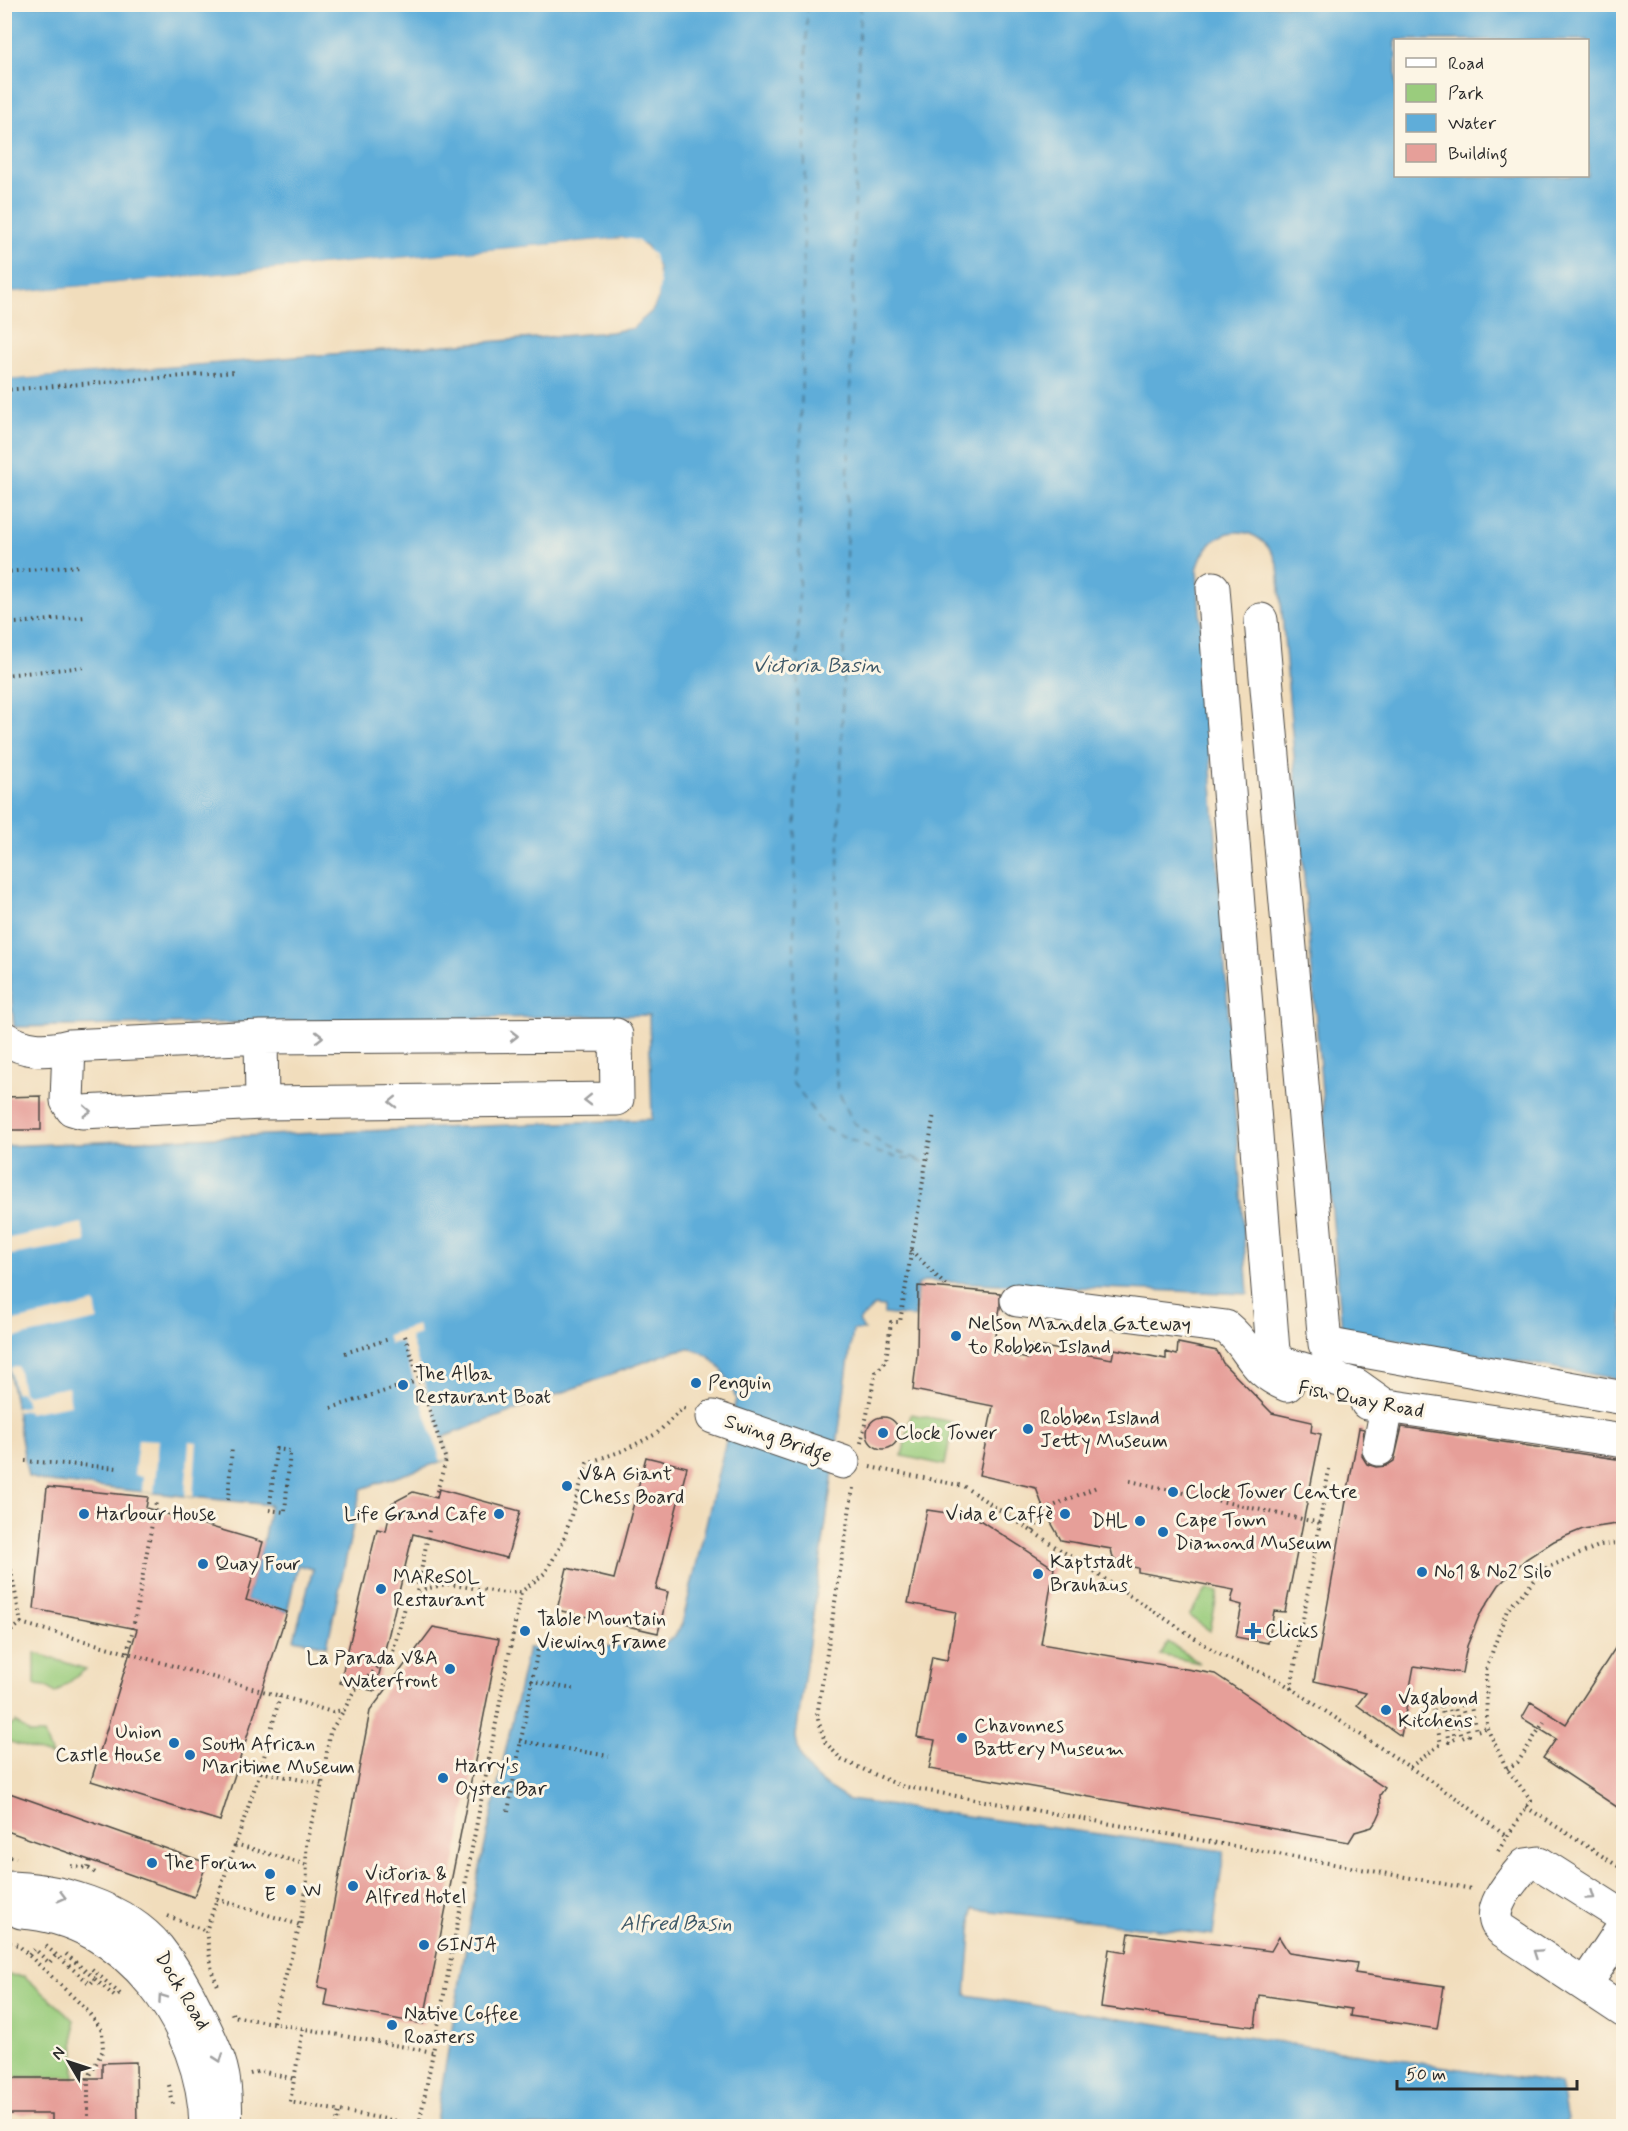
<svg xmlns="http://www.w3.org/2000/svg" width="1628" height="2131" viewBox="0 0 1628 2131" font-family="Mynerve,sans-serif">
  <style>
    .green { fill: #9acc7d; stroke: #627c54; stroke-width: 1.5 }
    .water { fill: #5fadd9; stroke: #456c82; stroke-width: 1.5; fill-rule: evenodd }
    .pier { fill: #f1ddbc }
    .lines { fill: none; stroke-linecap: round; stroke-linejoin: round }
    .ferry { stroke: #3d5868; stroke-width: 1.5; stroke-dasharray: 8 6; stroke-linecap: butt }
    .building { fill: #e69f99 }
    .minor-casing { stroke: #494641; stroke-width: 35 }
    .path { stroke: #494641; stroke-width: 4; stroke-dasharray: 1.5 4.5; stroke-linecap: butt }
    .minor { stroke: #fff; stroke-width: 33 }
    .oneway { stroke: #a0a0a0 }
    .poi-dot { fill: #1f6fb2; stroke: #fcf5e5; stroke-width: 2 }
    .labels { text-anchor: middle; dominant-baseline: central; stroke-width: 6; stroke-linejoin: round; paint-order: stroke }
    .poi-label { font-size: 20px; fill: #2b2b2b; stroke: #fcf5e5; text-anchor: start }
    .street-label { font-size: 20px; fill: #2b2b2b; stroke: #fcf5e5 }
    .water-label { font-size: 21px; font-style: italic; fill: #3d5868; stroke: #fcf5e5 }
  </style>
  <rect width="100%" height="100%" fill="#fcf5e5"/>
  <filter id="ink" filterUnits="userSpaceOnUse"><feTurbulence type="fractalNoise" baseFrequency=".0167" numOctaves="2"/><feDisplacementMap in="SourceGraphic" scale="12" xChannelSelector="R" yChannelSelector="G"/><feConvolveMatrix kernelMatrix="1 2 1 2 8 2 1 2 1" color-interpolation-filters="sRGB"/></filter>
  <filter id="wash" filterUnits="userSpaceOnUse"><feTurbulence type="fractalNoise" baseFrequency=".008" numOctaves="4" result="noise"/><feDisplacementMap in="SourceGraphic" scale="24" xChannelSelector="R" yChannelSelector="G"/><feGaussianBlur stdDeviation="1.35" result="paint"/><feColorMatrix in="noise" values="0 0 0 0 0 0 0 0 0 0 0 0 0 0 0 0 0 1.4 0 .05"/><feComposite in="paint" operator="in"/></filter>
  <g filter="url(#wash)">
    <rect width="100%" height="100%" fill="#f1ddbc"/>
    <!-- green -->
    <path class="green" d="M911,1414L953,1422L945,1465L902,1456Z
      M1207,1589L1218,1592L1210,1631L1189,1616Z
      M1168,1642L1200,1663L1160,1655Z
      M35,1653L86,1669L55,1693L45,1686L35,1685Z
      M16,1722L30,1734H44L52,1756L5,1740V1730Z
      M5,1975L24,1976L74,2020L75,2078L5,2077Z"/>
    <!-- water -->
    <path class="water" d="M5,5H1623V1380L1342,1330L1278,566C1263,519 1209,521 1197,570L1248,1294L926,1281L917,1285L915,1317L884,1314V1307L874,1306L859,1321L864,1330H853L796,1736C799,1770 821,1784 849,1800L1224,1851L1213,1935L973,1909L966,1995L1560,2084L1567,2119L1565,2126H435L478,1877L528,1648L659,1646L674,1637L682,1624L736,1399C729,1377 712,1348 685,1349C677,1350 666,1354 658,1357L443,1437L449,1459L361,1489L327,1646L294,1639L313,1569L298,1565L287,1612L246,1600L263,1542L270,1505L48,1482L28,1477L5,1349L4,1146L652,1119L649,1015L14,1027L4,923V380L611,332L632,328L652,311L658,298V268L646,246L624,238L5,293ZM1396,40H1588V176H1396Z"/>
    <!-- pier -->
    <path class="pier" d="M624,238L637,240L654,255L660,283L658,298L652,310L632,328L5,380L4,377L630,325L650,309L655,297L657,283L652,257L636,243L624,241L4,296L5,293Z
      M82,1223L86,1242L5,1256V1239Z
      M95,1303L98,1320L9,1339L5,1323Z
      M417,1325L420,1334L410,1337L449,1459L441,1461L401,1341L390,1344L387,1335Z
      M18,1366L23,1392L27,1395L68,1387L71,1405L28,1413L27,1410L16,1412L15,1408L27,1406L25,1398L20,1392L15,1393L10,1368Z
      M138,1439L159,1440L154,1493L142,1492L143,1476L134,1475Z
      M189,1441L197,1442L193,1497L185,1496Z"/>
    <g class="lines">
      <!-- ferry -->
      <path class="ferry" d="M807,4L792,1081L825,1128L879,1153L924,1162
        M860,4L834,1036L837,1089L853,1122L886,1147L920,1160"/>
    </g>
    <g id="blocks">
      <!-- building -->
      <path class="building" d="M41,1096V1130H4V1097Z
        M918,1286L1000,1293V1308L992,1352L1028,1359L1032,1345L1112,1359L1114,1349L1166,1359V1352L1177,1355L1178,1343L1217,1351L1223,1363L1272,1413L1312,1422L1311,1432L1321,1434L1285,1612L1274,1611L1268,1643L1236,1637L1242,1605L1231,1602L1234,1590L1138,1572V1568L1120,1564L1113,1558L1111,1549L1061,1540L1044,1510L1036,1488L979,1475L993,1406L913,1390L917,1355Z
        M867 1433a16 16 0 1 1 32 0a16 16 0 1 1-32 0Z
        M1402,1427L1623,1460V1523L1583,1529L1554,1541L1526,1559L1499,1585L1479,1616L1467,1646L1462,1673L1414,1666L1401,1736L1357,1705L1366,1693L1314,1681L1359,1428L1364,1429L1362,1456L1367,1464L1376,1467L1386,1466L1394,1461Z
        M646,1457L687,1467L656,1589L668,1592L658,1633L557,1610L567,1568L614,1579Z
        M47,1487L148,1497L146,1508L263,1542L246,1600L287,1612L220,1821L91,1781L137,1629L34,1609Z
        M439,1489L520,1511L507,1558L413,1534L375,1691L340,1683L377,1529L386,1531L392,1503L413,1492L437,1498Z
        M927,1510L975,1517L1054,1568L1041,1644L1215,1674L1385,1788L1380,1795L1381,1811L1377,1820L1372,1827L1355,1832L1349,1842L929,1769L935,1740L917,1737L932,1657L947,1660L956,1612L908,1603Z
        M433,1627L499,1639L423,2024L325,2006L328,1989L318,1987L370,1711Z
        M1623,1636V1811L1543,1758L1556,1739L1522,1718L1531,1702L1566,1724Z
        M4,1791L207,1863L194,1897L4,1830Z
        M1129,1933L1271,1951L1279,1937L1289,1953L1357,1963L1355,1973L1444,1986L1437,2029L1350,2016L1351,2009L1259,1995L1255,2027L1101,2007L1109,1949L1126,1952Z
        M136,2062L137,2127H52V2114H4V2078H102V2063Z"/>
    </g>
  </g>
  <g filter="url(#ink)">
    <use href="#blocks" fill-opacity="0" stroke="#494641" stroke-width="1.5"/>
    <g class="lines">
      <!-- minor casing -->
      <g class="minor-casing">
        <path id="minor" d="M1213,588L1273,1351L1279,1362L1356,1385L1387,1407L1379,1449
          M1261,620L1325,1344L1624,1398
          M4,1038C26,1052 45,1052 69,1046L261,1037L616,1035L617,1099L262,1103L261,1037
          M69,1046L67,1101L72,1109L82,1112L262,1103
          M1017,1300L1226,1327C1253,1349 1249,1369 1287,1385
          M1367,1403L1624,1441
          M713,1417L843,1462
          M4,1888C56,1888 124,1907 158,1948C174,1968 187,1991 198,2014C220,2058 228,2076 225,2126
          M21,1912C128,1918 204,2026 206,2126
          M1624,1917L1539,1863L1525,1865C1512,1880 1482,1914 1502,1930L1624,2011
          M1585,1985L1624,1926"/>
      </g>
      <!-- path -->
      <path class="path" d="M4,390L236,372
        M4,572L79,566
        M4,624L85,617
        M4,675L85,667
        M911,1250L947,1287
        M4,1331H7
        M405,1336L446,1460L435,1498
        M345,1353L389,1339
        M331,1408L414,1382
        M861,1443L876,1372L886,1361L891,1322H900L934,1113
        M25,1461L119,1468
        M4,1463V1521
        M870,1467L963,1486L1219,1654L1280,1681L1462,1802L1507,1837
        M1130,1481L1320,1523
        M853,1488L817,1716L825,1742L842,1760L901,1786L1472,1889
        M228,1500L232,1447
        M269,1510L285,1512L290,1451L276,1449L270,1505
        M1033,1531L1044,1510L1099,1486
        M4,1534L21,1623
        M416,1597L429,1530
        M4,1647L11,1631L21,1623L280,1696L260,1772L206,1931L212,1972L219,1988
        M127,1652L133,1629L156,1502
        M531,1681L578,1690
        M1291,1689L1329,1469
        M280,1696L332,1712L344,1710L354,1691L393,1652L405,1607L425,1589L447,1584L505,1593L521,1592L545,1573L563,1542L587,1463L622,1451L656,1434L683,1408L686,1409
        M520,1741L609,1756
        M1410,1767L1441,1744L1431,1698H1439L1449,1742L1455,1739L1447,1698L1453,1699L1462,1738L1469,1735L1460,1699L1469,1697L1476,1731L1487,1728
        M1507,1769L1518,1762L1544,1722
        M261,1772L322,1784
        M1526,1807L1624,1870
        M508,1811L538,1648
        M235,1844L307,1865
        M1498,1851L1531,1800L1507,1769L1487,1728L1486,1670L1507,1610L1546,1568L1601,1545L1624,1542
        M4,1856L16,1858
        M71,1866L88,1868L97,1874
        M88,1868L90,1860
        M217,1899L300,1925
        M168,1916L206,1931
        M4,1942L18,1945L86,2009L102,2030L103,2050L88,2079V2126
        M46,1946L90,1984L95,1979L66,1954
        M29,1955L35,1949L49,1963L56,1955
        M92,1969L120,1994
        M95,1979L115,1997L120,1994
        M232,2013L233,2016L433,2052L521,1592
        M273,2022L300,1925L307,1884L306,1843L322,1784L330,1732L344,1710
        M303,2029L290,2102L419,2125
        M250,2074L261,2071L294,2079
        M169,2085L173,2104
        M419,2125L433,2052
        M336,2126L339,2111"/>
      <!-- minor -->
      <use href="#minor" class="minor"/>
    </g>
    <!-- one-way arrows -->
    <defs><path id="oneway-chevron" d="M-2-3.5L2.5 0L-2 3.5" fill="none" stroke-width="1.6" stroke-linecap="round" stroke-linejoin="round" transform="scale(1.5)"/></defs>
    <g class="oneway">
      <use href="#oneway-chevron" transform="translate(514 1036)"/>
      <use href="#oneway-chevron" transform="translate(319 1037)"/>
      <use href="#oneway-chevron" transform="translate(588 1100) rotate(179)"/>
      <use href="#oneway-chevron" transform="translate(393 1102) rotate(179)"/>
      <use href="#oneway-chevron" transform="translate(87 1111) rotate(3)"/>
      <use href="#oneway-chevron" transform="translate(1591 1896) rotate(34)"/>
      <use href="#oneway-chevron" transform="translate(62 1897) rotate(15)"/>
      <use href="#oneway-chevron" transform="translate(1537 1953) rotate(-146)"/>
      <use href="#oneway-chevron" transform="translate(162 1998) rotate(-125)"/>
      <use href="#oneway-chevron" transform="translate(219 2058) rotate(71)"/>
    </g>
  </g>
  <!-- markers -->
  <g class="poi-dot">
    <circle cx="956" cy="1336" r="6"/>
    <circle cx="696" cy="1383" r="6"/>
    <circle cx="403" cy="1385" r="6"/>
    <circle cx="1028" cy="1429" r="6"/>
    <circle cx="883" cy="1433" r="6"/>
    <circle cx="567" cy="1486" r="6"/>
    <circle cx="1173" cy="1492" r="6"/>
    <circle cx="84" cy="1514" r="6"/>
    <circle cx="499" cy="1514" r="6"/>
    <circle cx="1065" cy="1514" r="6"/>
    <circle cx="1140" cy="1521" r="6"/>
    <circle cx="1163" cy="1532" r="6"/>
    <circle cx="203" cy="1564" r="6"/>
    <circle cx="1422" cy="1572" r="6"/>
    <circle cx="1038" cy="1574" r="6"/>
    <circle cx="381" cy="1589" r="6"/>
    <circle cx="525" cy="1631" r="6"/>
    <path d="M1250 1622h6v6h6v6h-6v6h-6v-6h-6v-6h6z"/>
    <circle cx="450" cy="1669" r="6"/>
    <circle cx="1386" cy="1710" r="6"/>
    <circle cx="962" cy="1738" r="6"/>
    <circle cx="174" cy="1743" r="6"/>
    <circle cx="190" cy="1755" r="6"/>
    <circle cx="443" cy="1778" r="6"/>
    <circle cx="152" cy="1863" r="6"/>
    <circle cx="270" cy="1874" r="6"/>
    <circle cx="353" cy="1886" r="6"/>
    <circle cx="291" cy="1890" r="6"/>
    <circle cx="424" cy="1945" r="6"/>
    <circle cx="392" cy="2025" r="6"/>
  </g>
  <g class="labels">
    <!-- poi labels -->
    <g class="poi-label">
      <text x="968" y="1324">Nelson Mandela Gateway<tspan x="968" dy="23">to Robben Island</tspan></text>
      <text x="415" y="1374">The Alba<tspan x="415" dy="23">Restaurant Boat</tspan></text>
      <text x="708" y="1383">Penguin</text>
      <text x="1040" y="1418">Robben Island<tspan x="1040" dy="23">Jetty Museum</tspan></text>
      <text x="895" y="1433">Clock Tower</text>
      <text x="579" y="1474">V&amp;A Giant<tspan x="579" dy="23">Chess Board</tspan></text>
      <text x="1185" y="1492">Clock Tower Centre</text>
      <text x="96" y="1514">Harbour House</text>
      <text x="487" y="1514" text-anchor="end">Life Grand Cafe</text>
      <text x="1053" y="1514" text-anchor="end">Vida e Caffè</text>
      <text x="1175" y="1520">Cape Town<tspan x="1175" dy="23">Diamond Museum</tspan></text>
      <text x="1128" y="1521" text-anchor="end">DHL</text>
      <text x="1050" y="1562">Kaptstadt<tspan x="1050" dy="23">Brauhaus</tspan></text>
      <text x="215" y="1564">Quay Four</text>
      <text x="1434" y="1572">No1 &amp; No2 Silo</text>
      <text x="393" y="1577">MAReSOL<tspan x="393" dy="23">Restaurant</tspan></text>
      <text x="537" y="1619">Table Mountain<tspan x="537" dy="23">Viewing Frame</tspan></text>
      <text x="1265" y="1631">Clicks</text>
      <text x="438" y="1658" text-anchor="end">La Parada V&amp;A<tspan x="438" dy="23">Waterfront</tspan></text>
      <text x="1398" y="1698">Vagabond<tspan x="1398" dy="23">Kitchens</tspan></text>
      <text x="974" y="1726">Chavonnes<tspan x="974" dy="23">Battery Museum</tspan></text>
      <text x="162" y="1732" text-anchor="end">Union<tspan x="162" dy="23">Castle House</tspan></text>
      <text x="202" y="1744">South African<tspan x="202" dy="23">Maritime Museum</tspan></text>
      <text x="455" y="1766">Harry's<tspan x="455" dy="23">Oyster Bar</tspan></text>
      <text x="164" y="1863">The Forum</text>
      <text x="365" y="1874">Victoria &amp;<tspan x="365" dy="23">Alfred Hotel</tspan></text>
      <text x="303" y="1890">W</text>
      <text x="270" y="1895" text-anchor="middle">E</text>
      <text x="436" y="1945">GINJA</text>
      <text x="404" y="2014">Native Coffee<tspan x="404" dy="23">Roasters</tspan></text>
    </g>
    <!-- street labels -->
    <g class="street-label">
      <text transform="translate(1361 1400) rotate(11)">Fish Quay Road</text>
      <text transform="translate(778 1439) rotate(19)">Swing Bridge</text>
      <text transform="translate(182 1991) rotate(59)">Dock Road</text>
    </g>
    <!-- water labels -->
    <g class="water-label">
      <text x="817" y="666">Victoria Basin</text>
      <text x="676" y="1924">Alfred Basin</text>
    </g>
  </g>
  <!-- margin -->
  <rect width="1628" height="2131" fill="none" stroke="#fcf5e5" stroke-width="24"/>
  <!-- legend -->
  <rect x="1394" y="39" width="195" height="138" fill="#fcf5e5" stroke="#a8a49b" stroke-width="1.5"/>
  <rect x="1406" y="58" width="30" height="9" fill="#ffffff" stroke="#a8a49b" stroke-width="1.5"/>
  <text x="1448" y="69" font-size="18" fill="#2b2b2b">Road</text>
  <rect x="1406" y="84" width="30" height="18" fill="#9acc7d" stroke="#a8a49b" stroke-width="1.5"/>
  <text x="1448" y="99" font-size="18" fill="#2b2b2b">Park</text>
  <rect x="1406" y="114" width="30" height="18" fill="#5fadd9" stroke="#a8a49b" stroke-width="1.5"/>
  <text x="1448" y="129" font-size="18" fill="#2b2b2b">Water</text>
  <rect x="1406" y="144" width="30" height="18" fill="#e69f99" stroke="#a8a49b" stroke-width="1.5"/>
  <text x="1448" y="159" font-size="18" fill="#2b2b2b">Building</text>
  <!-- north arrow -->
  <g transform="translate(69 2062) rotate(309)" stroke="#fcf5e5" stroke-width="4.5" paint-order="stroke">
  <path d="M0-4.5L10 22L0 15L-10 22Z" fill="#2b2b2b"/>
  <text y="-9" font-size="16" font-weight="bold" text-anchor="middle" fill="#2b2b2b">N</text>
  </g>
  <!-- scale -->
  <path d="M1397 2080v9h180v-9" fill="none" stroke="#2b2b2b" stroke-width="3"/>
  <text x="1406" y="2080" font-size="18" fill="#2b2b2b" stroke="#fcf5e5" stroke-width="4.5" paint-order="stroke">50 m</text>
</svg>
